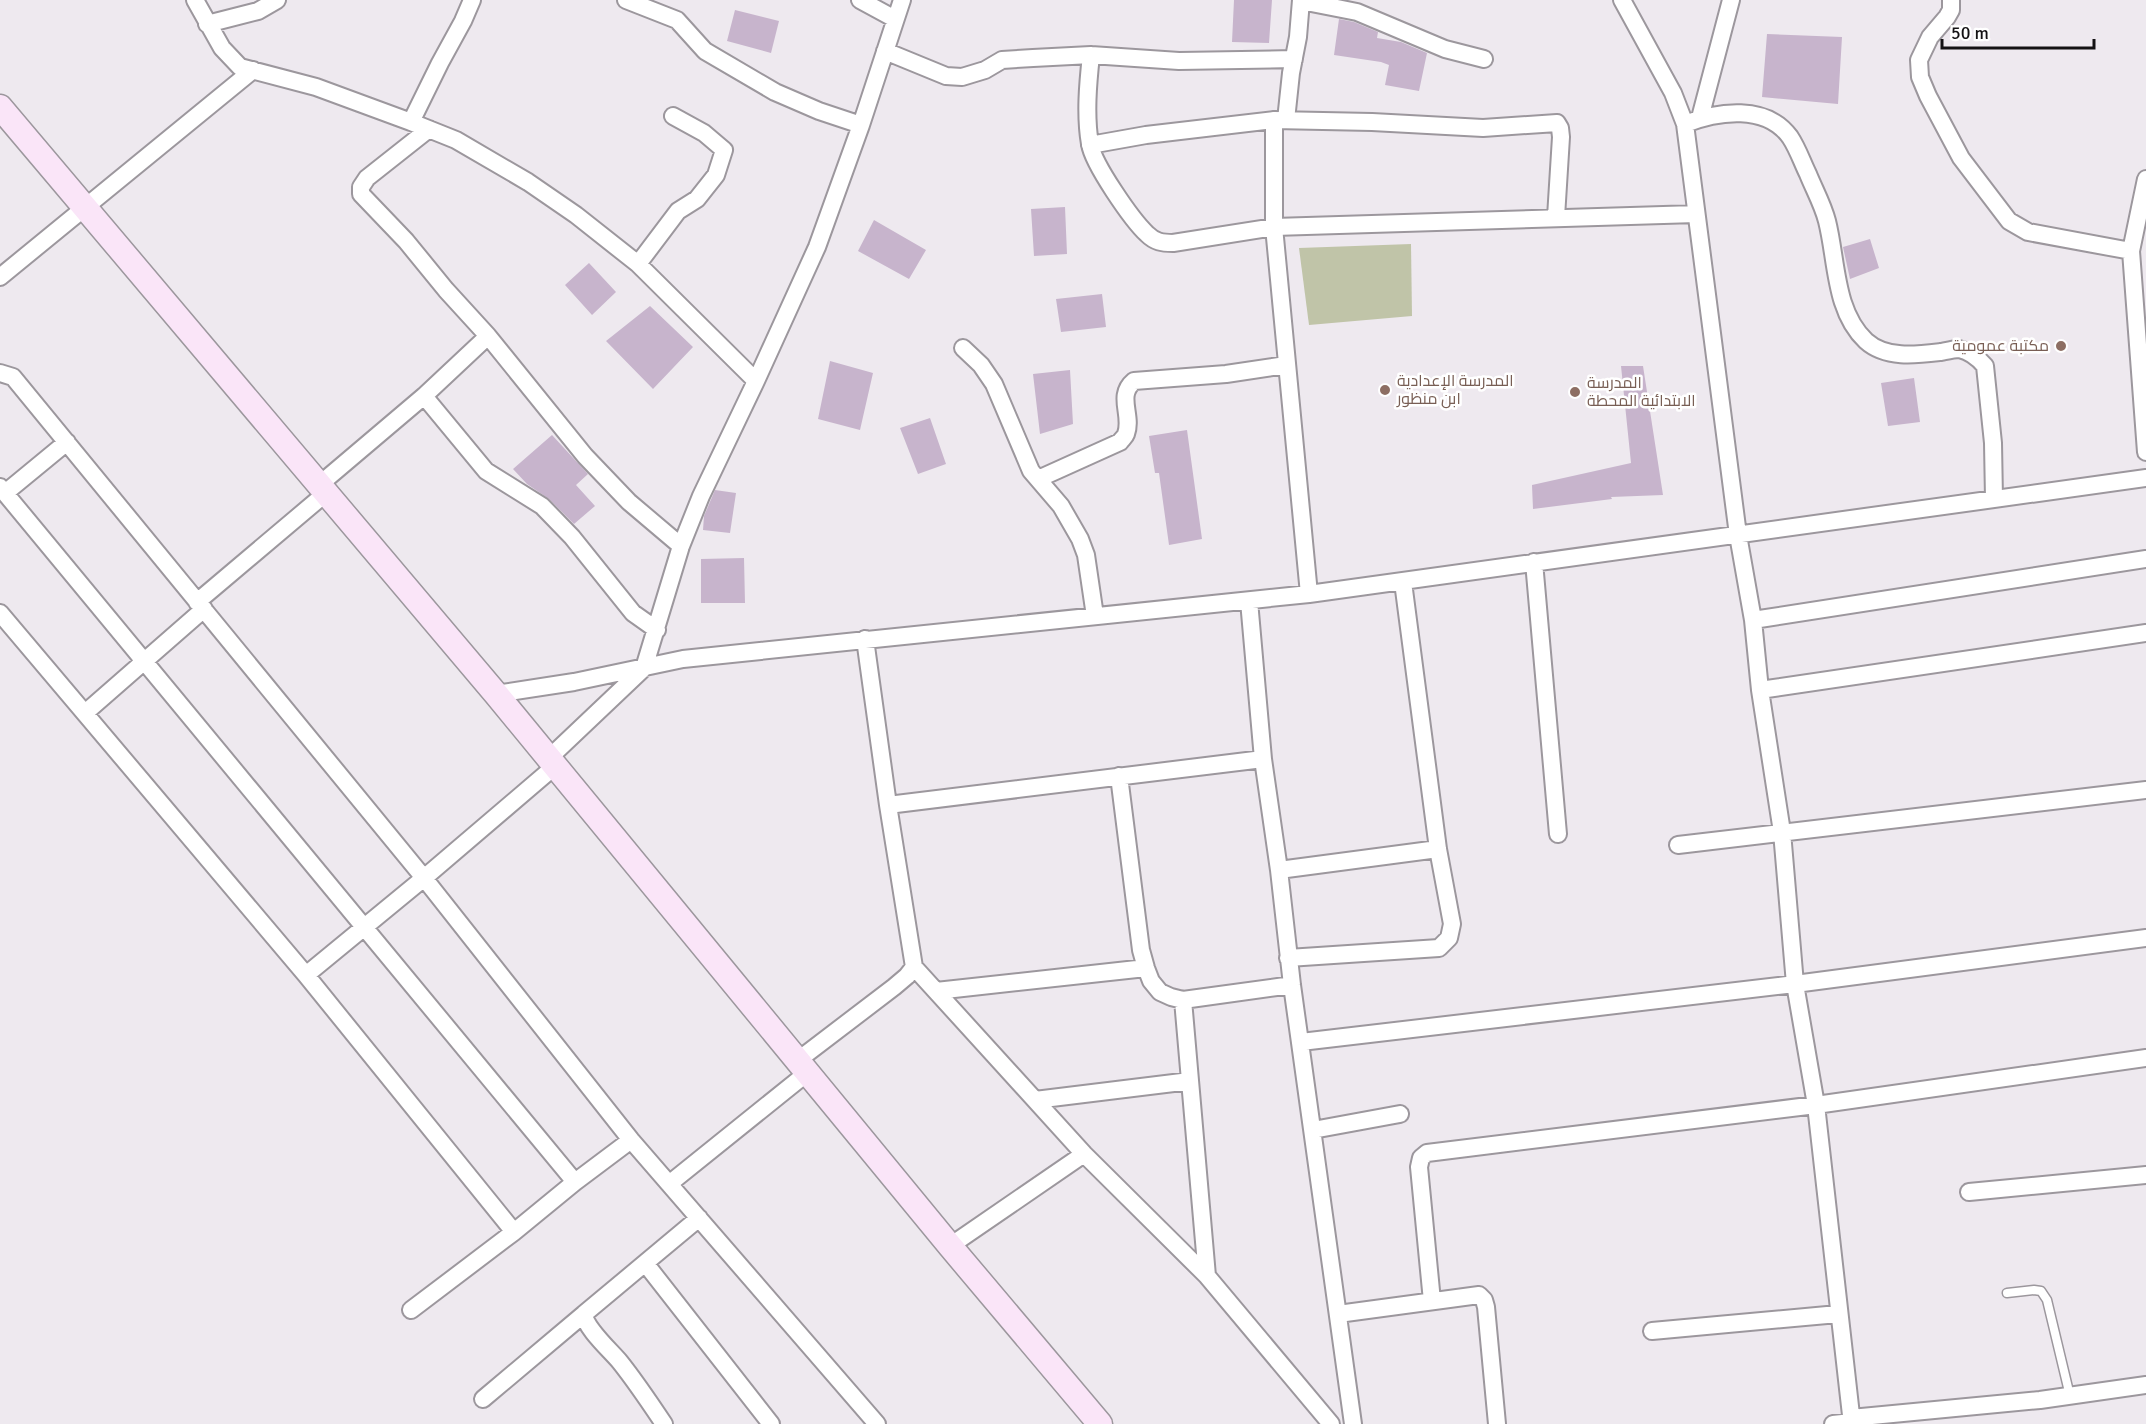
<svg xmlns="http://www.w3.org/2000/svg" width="2146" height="1424" viewBox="0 0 2146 1424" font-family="Signika,Cairo,sans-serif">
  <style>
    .green { fill: #c0c4a8 }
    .building { fill: #c7b4cc }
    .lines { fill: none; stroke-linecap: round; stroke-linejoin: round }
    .lane-casing { stroke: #9c979d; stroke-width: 11 }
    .street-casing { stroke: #9c979d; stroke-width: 20 }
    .secondary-casing { stroke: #9c979d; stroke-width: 27 }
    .lane { stroke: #fff; stroke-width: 8 }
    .street { stroke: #fff; stroke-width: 16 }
    .secondary { stroke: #fae5f8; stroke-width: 24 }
    .education-dot { fill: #8d6e63; stroke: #fff; stroke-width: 2 }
    .labels { text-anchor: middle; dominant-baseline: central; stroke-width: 5; stroke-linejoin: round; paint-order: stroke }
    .education-label { font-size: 16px; fill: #785e54; stroke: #fff; text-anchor: start }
  </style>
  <rect width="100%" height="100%" fill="#eee9ef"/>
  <!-- green -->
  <path class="green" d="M1411,244L1412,316L1309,325L1299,248Z"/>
  <!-- building -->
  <path class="building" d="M1234,0H1272L1269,43L1232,42Z
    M735,10L779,21L771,53L727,41Z
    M1339,19L1354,22L1378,32L1377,38L1401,42L1427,53L1419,91L1385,85L1389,65L1381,62L1334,55Z
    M1767,34L1842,37L1838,104L1762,97Z
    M1065,207L1067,254L1034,256L1031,209Z
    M874,220L926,250L909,279L858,251Z
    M1870,239L1879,268L1850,279L1843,247Z
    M589,263L616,292L592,315L565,285Z
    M1102,294L1106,327L1061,332L1056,299Z
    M650,306L693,347L653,389L606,341Z
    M830,361L873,373L860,430L818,419Z
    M1621,366H1643L1663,495L1611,497L1612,499L1533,509L1532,485L1631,463Z
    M1070,370L1073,424L1040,434L1033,374Z
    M1914,378L1920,422L1888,426L1881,383Z
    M930,418L946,464L918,474L900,428Z
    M1187,430L1202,539L1169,545L1159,473H1155L1149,436Z
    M552,435L588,474L576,485L595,506L574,524L549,499L527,484L513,469Z
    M715,490L736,493L730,533L703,530L704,516Z
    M744,558L745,603H701V559Z"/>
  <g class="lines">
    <!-- lane casing -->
    <g class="lane-casing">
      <path id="lane" d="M2007,1293L2034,1290L2041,1291L2047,1300L2070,1396"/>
    </g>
    <!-- street casing -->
    <g class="street-casing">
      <path id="street" d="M195,0L222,48L240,67L316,87L411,122L456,140L528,182L576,215L638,264L756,381
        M626,0L677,20L705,51L775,92L819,111L861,125
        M860,0L895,19
        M1622,0L1673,93L1685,124L1738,535L1753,620L1760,690L1782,832L1795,984L1816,1105L1852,1424
        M1951,0V10L1947,17L1930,37L1919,60L1920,77L1928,96L1961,158L2009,221L2028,232L2131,251
        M1301,1L1357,12L1445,49L1484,59
        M207,24L258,11L277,0
        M885,51L946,76L962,77L985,70L1002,60L1033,58L1091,55L1179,61L1294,59
        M1091,55C1088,83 1085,115 1090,144C1093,164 1132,220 1147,234C1155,242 1162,243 1173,243L1274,227L1309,594
        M1700,118L1731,0
        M1274,120V227L1696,214
        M1286,120L1291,73L1298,37L1301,0
        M411,122L440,63L463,21L472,0
        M1685,124C1718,111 1766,104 1790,137C1798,149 1802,162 1808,174C1814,189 1823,205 1827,221C1837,260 1834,311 1866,341C1886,359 1916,355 1941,352C1946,351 1954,349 1959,349C1969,351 1979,359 1985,366L1993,443L1994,499
        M429,129L367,178L361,187V194L406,241L446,290L488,336L585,456L629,502L681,546
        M1090,145L1146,135L1274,120L1372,122L1483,128L1557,123L1560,128L1561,137L1556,217
        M2146,179L2131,251L2146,452
        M638,264L678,211L697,199L716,175L724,150L704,133L673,116
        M0,277L253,70
        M963,348L981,365L994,384L1031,471L1061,506L1080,539L1086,555L1095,616
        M0,373L13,377L424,878L631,1140L877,1424
        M424,396L486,471L542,506L572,537L633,613L657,630
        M1038,479L1120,442C1122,439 1125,437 1126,434C1133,415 1116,396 1134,381L1226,374L1286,365
        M319,485L424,396L488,336
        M0,487L575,1182L631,1140
        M5,493L67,442
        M1534,562L1558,834
        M1249,601L1263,759L1279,870L1292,985L1353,1424
        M197,602L326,493
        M0,613L306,975L514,1232
        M1753,620L2146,559
        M1760,690L2146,633
        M496,694L574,682L683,659L1309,594L2146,478
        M85,713L204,609
        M548,759L644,668L681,546L701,496L756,381L817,247L861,125L902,0
        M1119,776L1141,950L1146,968L1151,981L1160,992L1171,997L1183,1000L1292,985
        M888,805L1263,759
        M1678,845L2146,790
        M1279,870L1438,849
        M1288,958L1439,948L1449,938L1452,924L1438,849L1403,582
        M914,967L1084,1154L1207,1276
        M306,975L424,878L554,767
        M936,991L1146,968
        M1183,1000L1207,1276L1331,1424
        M1301,1042L1795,984L2146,938
        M797,1061L894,987L907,976L914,967L888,805L865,639
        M1035,1100L1190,1081
        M1313,1130L1400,1114
        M669,1184L807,1073
        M1969,1192L2146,1175
        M950,1246L1084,1154
        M645,1263L771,1424
        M1432,1301L1419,1167L1421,1158L1427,1153L1816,1105L2146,1058
        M411,1310L514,1232L575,1182
        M1338,1314L1479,1295L1484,1300L1486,1307L1497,1424
        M1652,1331L1838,1314
        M483,1399L584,1314
        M1851,1418L2040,1400L2146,1385
        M664,1424C650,1403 636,1382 620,1362C611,1351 585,1328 584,1314L699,1218
        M1833,1424L1852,1422"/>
    </g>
    <!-- secondary casing -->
    <g class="secondary-casing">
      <path id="secondary" d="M0,107L496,694L950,1246L1100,1424"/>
    </g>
    <!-- lane -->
    <use href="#lane" class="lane"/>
    <!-- street -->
    <use href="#street" class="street"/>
    <!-- secondary -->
    <use href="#secondary" class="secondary"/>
  </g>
  <!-- markers -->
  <g class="education-dot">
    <circle cx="2061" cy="346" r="6"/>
    <circle cx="1385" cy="390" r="6"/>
    <circle cx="1575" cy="392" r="6"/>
  </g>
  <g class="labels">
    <!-- education labels -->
    <g class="education-label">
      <text x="2049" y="346" text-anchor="end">مكتبة عمومية</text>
      <text x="1397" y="381">المدرسة الإعدادية<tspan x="1397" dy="18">ابن منظور</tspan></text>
      <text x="1587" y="383">المدرسة<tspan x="1587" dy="18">الابتدائية المحطة</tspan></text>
    </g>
  </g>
  <!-- scale -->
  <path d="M1942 39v9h152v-9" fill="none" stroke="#141214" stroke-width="3"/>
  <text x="1951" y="39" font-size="18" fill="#141214" stroke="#ffffff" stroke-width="4.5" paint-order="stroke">50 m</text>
</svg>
